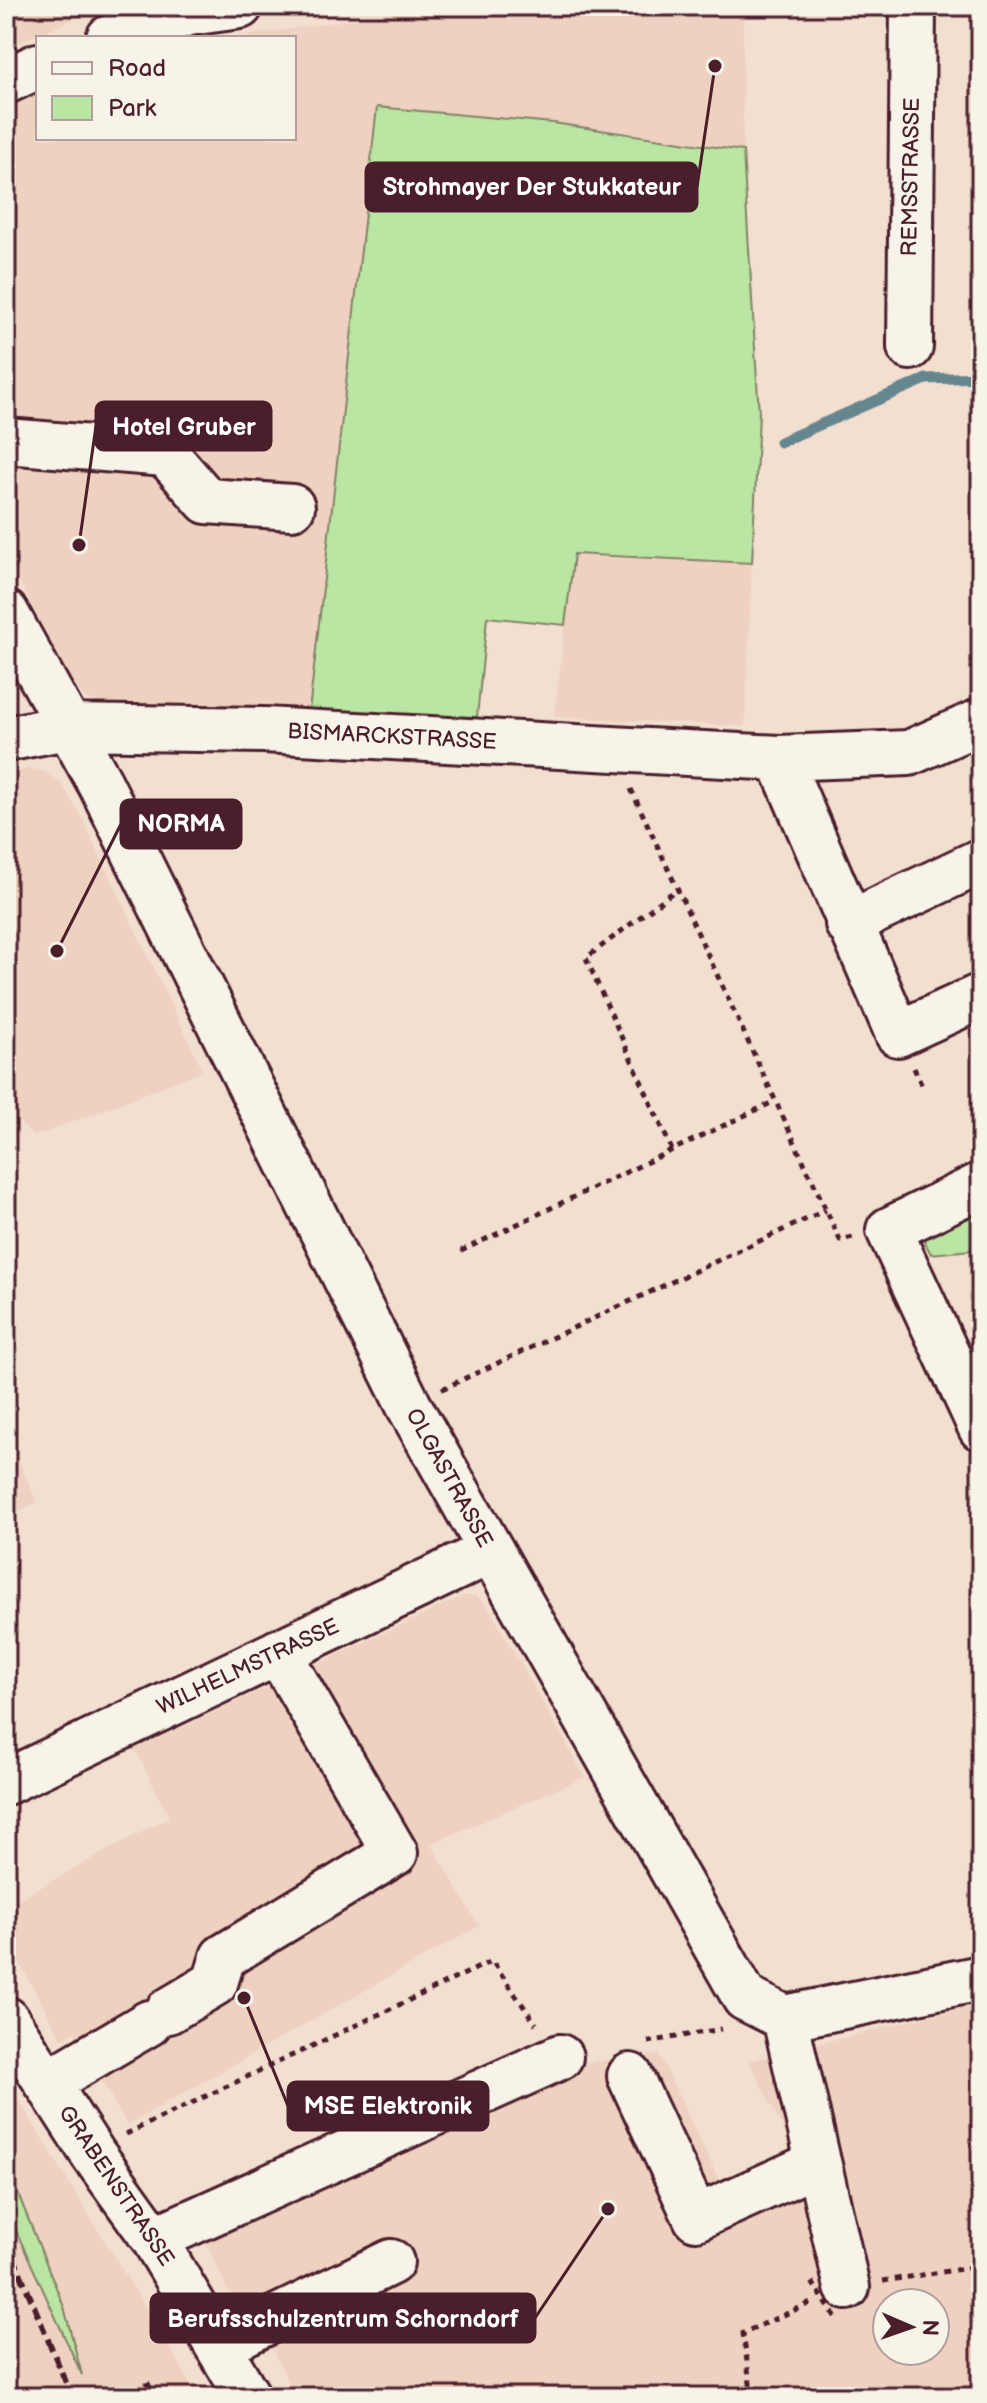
<svg xmlns="http://www.w3.org/2000/svg" width="987" height="2403" viewBox="0 0 987 2403" font-family="'Balsamiq Sans',sans-serif">
  <style>
    .built { fill: #eed1c0; fill-rule: evenodd }
    .green { fill: #bae5a2; stroke: #828266; stroke-width: 2 }
    .lines { fill: none; stroke-linecap: round; stroke-linejoin: round }
    .stream { stroke: #66868f; stroke-width: 11 }
    .minor-casing { stroke: #4a1f2b; stroke-width: 50 }
    .path { stroke: #4a1f2b; stroke-width: 5; stroke-dasharray: 6 6; stroke-linecap: butt }
    .minor { stroke: #f7f3e8; stroke-width: 44 }
    .rail { stroke: #4a1f2b; stroke-width: 6; stroke-dasharray: 12 6; stroke-linecap: butt }
    .path-bridge { stroke: #4a1f2b; stroke-width: 5; stroke-dasharray: 6 6; stroke-linecap: butt }
    .labels { text-anchor: middle; dominant-baseline: central; stroke-width: 8; stroke-linejoin: round; paint-order: stroke }
    .street-label { font-size: 22px; fill: #4a1f2b; stroke: #f7f3e8 }
    .leader { fill: none; stroke: #4a1f2b; stroke-width: 3 }
    .callout-dot { fill: #4a1f2b; stroke: #f7f3e8; stroke-width: 3 }
    .callout { fill: #4a1f2b; stroke: #4a1f2b; stroke-width: 3 }
    .callout-label { font-size: 24px; text-anchor: middle; font-weight: bold; fill: #fff }
  </style>
  <rect width="100%" height="100%" fill="#f2dfd0"/>
  <filter id="ink" filterUnits="userSpaceOnUse"><feTurbulence type="fractalNoise" baseFrequency=".0125" numOctaves="2"/><feDisplacementMap in="SourceGraphic" scale="16" xChannelSelector="R" yChannelSelector="G"/><feConvolveMatrix kernelMatrix="1 2 1 2 8 2 1 2 1" color-interpolation-filters="sRGB"/></filter>
  <g filter="url(#ink)">
    <!-- built -->
    <path class="built" d="M6,6H103L6,48Z
      M437,6H743V151L553,123L377,108L309,712L103,704L86,698L68,678L6,554V106L38,92V138H294V38H233Z
      M574,554L752,563L745,726L554,717Z
      M29,768L43,771L60,782L78,810L203,1071L33,1137L16,1118L6,1122V775Z
      M6,1432L37,1502L6,1517Z
      M463,1596H477L489,1608L585,1777L431,1844L479,1926L127,2125L74,2032L62,2039L6,1939V1906L169,1817L135,1749Z
      M981,2003V2397H296L273,2351L226,2287L199,2226L566,2065L659,2054L724,2191L795,2152L749,2061ZM887,2303H935V2351H887Z
      M6,2079L181,2366L196,2397H6Z"/>
    <!-- green -->
    <path class="green" d="M377,107L553,123L743,151L759,414L752,563L574,554L565,625L487,617L477,717L309,712Z
      M981,1209V1249L931,1254L923,1239Z
      M6,2164L64,2307L82,2375L6,2209Z"/>
    <g class="lines">
      <!-- stream -->
      <path class="stream" d="M780,442L926,379L981,377"/>
      <!-- minor casing -->
      <g class="minor-casing">
        <path id="minor" d="M109,38L189,13L240,6
          M6,81L38,66
          M910,347L913,6
          M6,441L166,454L207,501L292,507
          M6,613L101,785L409,1406L745,1998L785,2018L981,1978
          M981,721L909,753L779,758L898,1034L981,996
          M6,739L67,727L264,730L779,758
          M848,924L981,861
          M981,1185L889,1230L981,1428
          M6,1782L489,1552
          M168,2011L215,1983L223,1957L395,1853L278,1652
          M785,2018L847,2287
          M6,2019L93,2154L154,2239L248,2397
          M630,2076L696,2218L818,2163
          M47,2083L149,2023
          M154,2239L560,2057
          M218,2346L391,2262"/>
      </g>
      <!-- path -->
      <path class="path" d="M978,467L981,465
        M631,789L840,1240L853,1237
        M914,1068L923,1088
        M672,1150L586,958L677,889
        M461,1251L775,1101
        M442,1389L826,1210
        M648,2042L721,2029
        M126,2134L492,1961L536,2024
        M883,2281L981,2266
        M752,2397L743,2333L813,2302"/>
      <!-- minor -->
      <use href="#minor" class="minor"/>
      <!-- rail -->
      <path class="rail" d="M6,2239L72,2397
        M147,2382L153,2397"/>
      <!-- path-bridge -->
      <path class="path-bridge" d="M812,2282L838,2321"/>
    </g>
  </g>
  <g class="labels">
    <!-- street labels -->
    <g class="street-label">
      <text transform="translate(911 177) rotate(-89)">REMSSTRASSE</text>
      <text transform="translate(392 737) rotate(3)">BISMARCKSTRASSE</text>
      <text transform="translate(449 1478) rotate(61)">OLGASTRASSE</text>
      <text transform="translate(248 1667) rotate(-25)">WILHELMSTRASSE</text>
      <text transform="translate(116 2186) rotate(56)">GRABENSTRASSE</text>
    </g>
  </g>
  <!-- callouts -->
  <path class="leader" d="M715 66L697 187M79 545L96 426M57 951L121 824M244 1998L288 2106M608 2209L535 2318"/>
  <g class="callout-dot">
    <circle cx="715" cy="66" r="8"/>
    <circle cx="79" cy="545" r="8"/>
    <circle cx="57" cy="951" r="8"/>
    <circle cx="244" cy="1998" r="8"/>
    <circle cx="608" cy="2209" r="8"/>
  </g>
  <g class="callout">
    <rect x="366" y="163" width="331" height="48" rx="8"/>
    <rect x="96" y="402" width="175" height="48" rx="8"/>
    <rect x="121" y="800" width="120" height="48" rx="8"/>
    <rect x="288" y="2082" width="200" height="48" rx="8"/>
    <rect x="151" y="2294" width="384" height="48" rx="8"/>
  </g>
  <g class="callout-label">
    <text x="532" y="195">Strohmayer Der Stukkateur</text>
    <text x="184" y="435">Hotel Gruber</text>
    <text x="181" y="832">NORMA</text>
    <text x="388" y="2114">MSE Elektronik</text>
    <text x="343" y="2327">Berufsschulzentrum Schorndorf</text>
  </g>
  <!-- margin -->
  <rect width="987" height="2403" fill="none" stroke="#f7f3e8" stroke-width="32"/>
  <rect x="16" y="16" width="955" height="2371" fill="none" stroke="#4a1f2b" stroke-width="3" filter="url(#ink)"/>
  <!-- legend -->
  <rect x="36" y="36" width="260" height="104" fill="#f7f3e8" stroke="#b29e9c" stroke-width="2"/>
  <rect x="52" y="62" width="40" height="12" fill="#f7f3e8" stroke="#b29e9c" stroke-width="2"/>
  <text x="108" y="76" font-size="24" fill="#4a1f2b">Road</text>
  <rect x="52" y="96" width="40" height="24" fill="#bae5a2" stroke="#b29e9c" stroke-width="2"/>
  <text x="108" y="116" font-size="24" fill="#4a1f2b">Park</text>
  <!-- north arrow -->
  <g transform="translate(911 2327) rotate(92)"><circle r="38" fill="#f7f3e8" stroke="#b29e9c" stroke-width="2"/>
  <path d="M0-6L14 30L0 20L-14 30Z" fill="#4a1f2b"/>
  <text y="-12" font-size="22" font-weight="bold" text-anchor="middle" fill="#4a1f2b">N</text>
  </g>
</svg>
